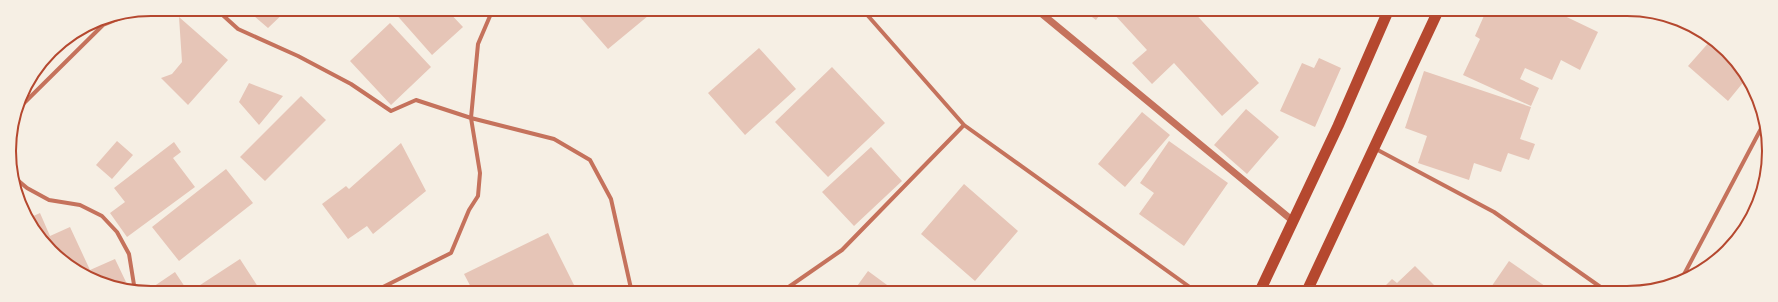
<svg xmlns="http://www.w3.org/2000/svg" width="1778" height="302" viewBox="0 0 1778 302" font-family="Jost,sans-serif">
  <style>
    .building { fill: #e6c5b7 }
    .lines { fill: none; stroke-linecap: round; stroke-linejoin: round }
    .minor { stroke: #c5725c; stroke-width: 4 }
    .tertiary { stroke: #c5725c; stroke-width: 7 }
    .trunk { stroke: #b5482f; stroke-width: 11 }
    .rim { fill: none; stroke: #b5482f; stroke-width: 2 }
  </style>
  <rect width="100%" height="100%" fill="#f6efe4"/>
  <!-- building -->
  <path class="building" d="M246,9H288L268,28Z
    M398,9H446L463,27L432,55L394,12Z
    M573,9H652L654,11L608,49Z
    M1081,9H1104L1096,20Z
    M1117,9H1191L1259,83L1222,116L1174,63L1152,84L1132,63L1147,50L1113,13Z
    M1487,9H1550L1598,32L1580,70L1561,60L1552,80L1525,68L1520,79L1539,88L1531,106L1463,75L1480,39L1475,36Z
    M179,17L228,60L188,105L161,78L172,74L182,62Z
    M390,23L431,67L391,105L350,61Z
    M1711,40L1734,58L1746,79L1728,101L1688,66Z
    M759,48L796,89L745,135L708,93Z
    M1319,58L1341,68L1315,127L1280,111L1302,63L1314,68Z
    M832,67L885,123L828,177L775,122Z
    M1424,71L1531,107L1520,139L1535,144L1529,160L1508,153L1501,172L1474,163L1469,180L1418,163L1427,136L1405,128Z
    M249,83L283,96L259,125L239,102Z
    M301,96L326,120L265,181L240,157Z
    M1246,109L1279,137L1247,174L1214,145Z
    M1142,112L1170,135L1125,187L1098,164Z
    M117,141L133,155L112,179L96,165Z
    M1169,141L1228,183L1184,246L1139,214L1154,193L1140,183Z
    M174,142L181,152L173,158L195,187L127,237L110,213L125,202L114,188Z
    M401,143L426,191L373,234L367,226L348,239L322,204L346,186L349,189Z
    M871,147L902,181L854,226L822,192Z
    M226,169L253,203L179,261L152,227Z
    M964,184L1018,231L975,281L921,234Z
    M40,213L50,236L70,227L90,270L115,259L126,282L117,286L88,278L44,244L29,218Z
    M548,233L578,293H474L464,274Z
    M240,259L262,293H192L191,291Z
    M1509,261L1555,293H1487Z
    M1415,266L1442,293H1378L1392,279L1397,283Z
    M868,271L898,293H852Z
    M175,272L189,293H144Z"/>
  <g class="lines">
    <!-- minor -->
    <path class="minor" d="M216,9L238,29L298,56L351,84L391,111L416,100L471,118L554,139L590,160L611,199L632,293
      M862,9L964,125L1198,293
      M17,110L103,25L133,13
      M1374,148L1494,212L1609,293
      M14,177L27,188L49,200L80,205L102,216L117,232L129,254L135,291
      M1680,282L1764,123
      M365,293L375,291L451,253L469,210L478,196L480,173L471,118L478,44L493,9
      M780,293L842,250L964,125"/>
    <!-- tertiary -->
    <path class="tertiary" d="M1036,9L1293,221"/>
    <!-- trunk -->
    <path class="trunk" d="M1259,293L1338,126L1389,9
      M1306,293L1439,9"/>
  </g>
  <!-- crop -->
  <path d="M0 0H1778V302H0ZM151 16H1627A135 135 0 0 1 1762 151V151A135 135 0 0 1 1627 286H151A135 135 0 0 1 16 151V151A135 135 0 0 1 151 16Z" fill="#f6efe4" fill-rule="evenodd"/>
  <path class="rim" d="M151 16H1627A135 135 0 0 1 1762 151V151A135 135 0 0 1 1627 286H151A135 135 0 0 1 16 151V151A135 135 0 0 1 151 16Z"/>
</svg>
